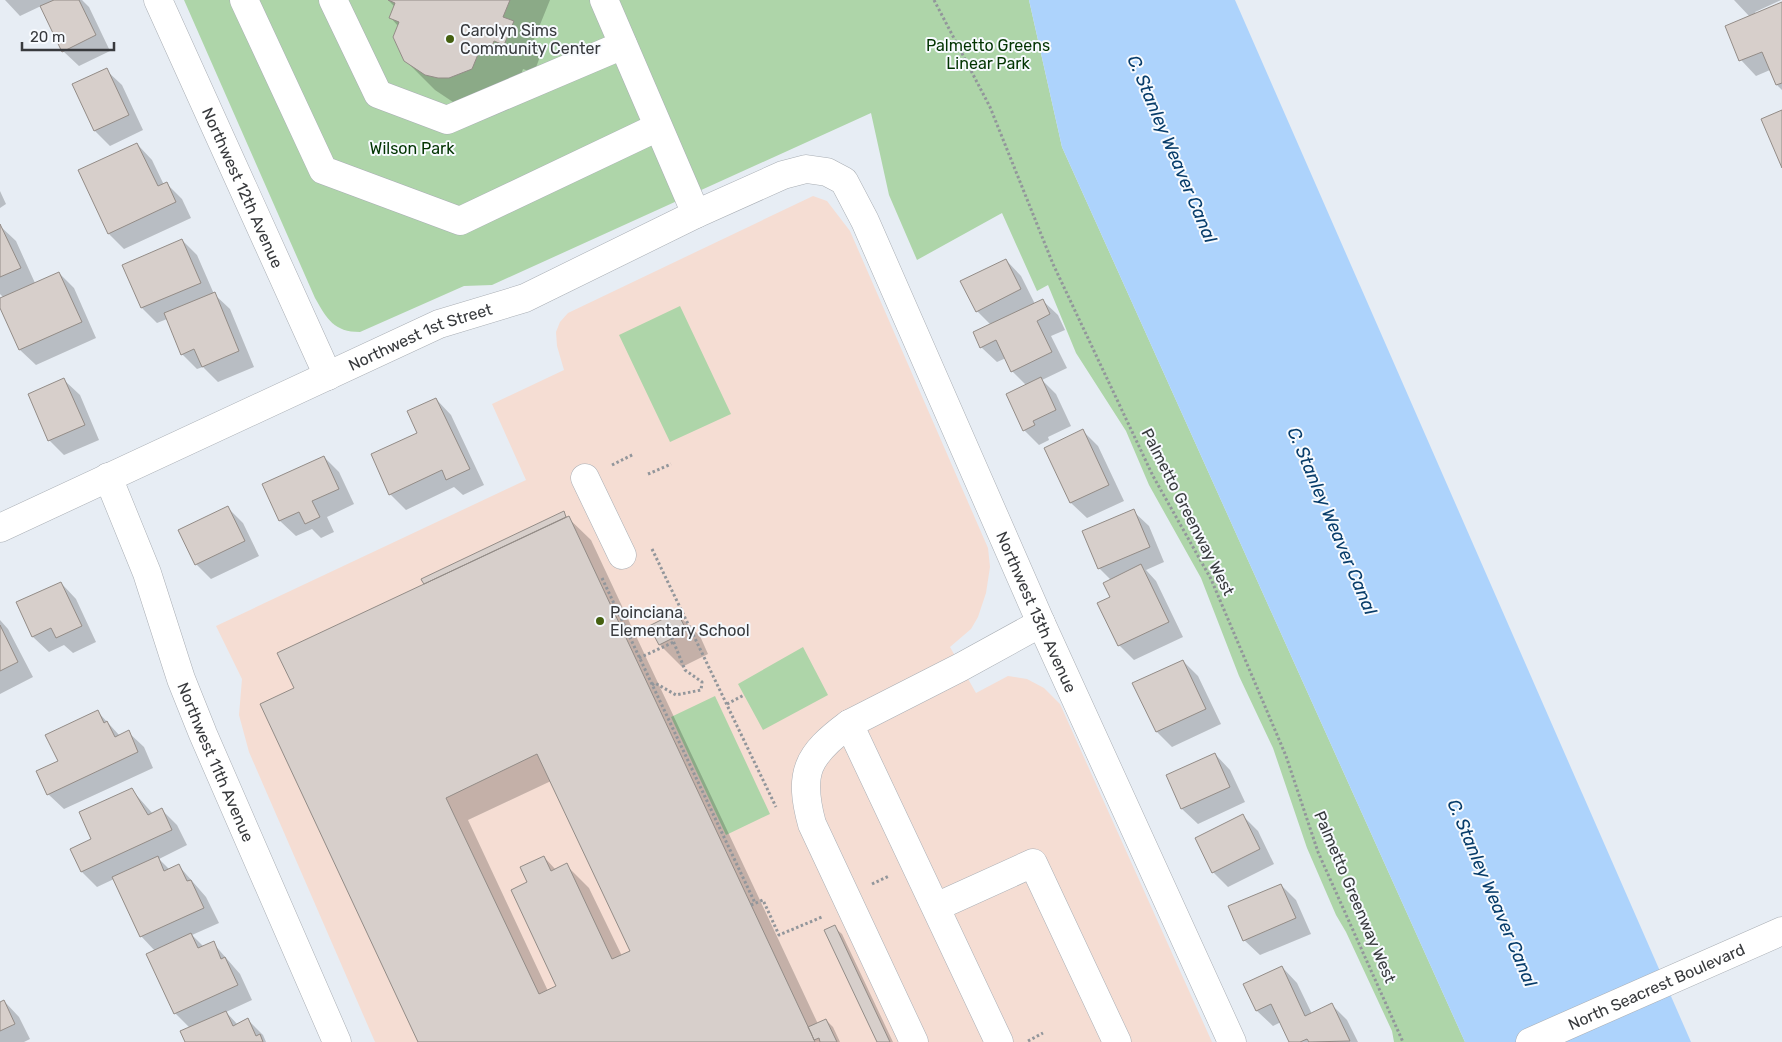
<svg xmlns="http://www.w3.org/2000/svg" width="1782" height="1042" viewBox="0 0 1782 1042" font-family="Rubik,sans-serif">
  <style>
    .education { fill: #f5ddd3 }
    .green { fill: #aed5a9 }
    .water { fill: #add3fc }
    .shadow { fill: #0003; fill-rule: evenodd }
    .building { fill: #d7cfcb; stroke: #938c87; fill-rule: evenodd }
    .lines { fill: none; stroke-linecap: round; stroke-linejoin: round }
    .minor-casing { stroke: #a9aeb4; stroke-width: 29 }
    .path { stroke: #92969b; stroke-width: 3; stroke-dasharray: 2.5 2.5; stroke-linecap: butt }
    .minor { stroke: #fff; stroke-width: 28 }
    .poi-dot { fill: #456010; stroke: #f7fafe; stroke-width: 2 }
    .labels { text-anchor: middle; dominant-baseline: central; stroke-width: 4; stroke-linejoin: round; paint-order: stroke }
    .poi-label { font-size: 16px; fill: #383a3d; stroke: #f7fafe; text-anchor: start }
    .park-label { font-size: 16px; fill: #023401; stroke: #f7fafe }
    .street-label { font-size: 16px; fill: #383a3d; stroke: #f7fafe }
    .water-label { font-size: 18px; font-style: italic; fill: #073c6a; stroke: #f7fafe }
  </style>
  <rect width="100%" height="100%" fill="#e7edf4"/>
  <!-- education -->
  <path class="education" d="M813,196L827,201L850,231L988,548L990,567L986,593L978,617L971,629L950,647L976,693L1008,676L1027,679L1044,688L1060,704L1212,1042H375L249,752L239,715L242,679L216,626L526,480L492,404L564,370L557,346L556,332L560,322L568,313Z"/>
  <!-- green -->
  <path class="green" d="M184,0H1029L1062,147L1465,1042H1394L1392,1031L1346,932L1336,915L1307,848L1273,748L1239,676L1201,578L1149,485L1126,431L1076,353L1048,285L1037,291L1002,213L917,260L889,195L871,113L492,285L464,286L360,332C334,332 327,319 315,298Z
    M680,306L731,414L670,442L619,335Z
    M803,647L828,695L763,730L738,684Z
    M715,696L770,814L726,835L671,717Z"/>
  <!-- water -->
  <path class="water" d="M1029,0H1235L1691,1042H1465L1062,147Z"/>
  <!-- shadow -->
  <path class="shadow" d="M5,0H82L89,7L110,51L79,66L63,51L41,6L20,16Z
    M388,0H550L533,42L542,51L534,73L523,69L518,84L456,104L435,90L405,60L398,26L391,18L395,7Z
    M1734,0H1781L1755,12L1756,14L1782,3V90L1777,85L1770,70L1756,76L1741,60L1750,17Z
    M106,70L122,85L143,130L110,146L95,131L74,85Z
    M137,144L152,160L164,185L167,184L182,199L191,218L124,249L109,234Z
    M0,191L6,204L0,208Z
    M0,226L16,241L35,283L59,273L74,288L96,338L36,365L20,350L0,305V299L4,298L0,294Z
    M182,240L197,255L214,294L230,309L254,367L218,382L203,367L197,369L182,354L167,319L157,323L142,308L123,266Z
    M1006,260L1021,276L1035,304L1042,300L1058,315L1065,330L1051,336L1067,368L1042,380L1056,394L1071,426L1048,437L1049,440L1039,445L1024,430L1027,386L1012,371L1006,358L997,362L981,347L991,325L977,311Z
    M64,380L80,395L99,440L64,455L49,440Z
    M436,399L451,415L484,485L463,495L454,487L406,510L390,494L372,455L419,433Z
    M1083,431L1098,446L1124,501L1087,518L1071,503L1046,448Z
    M324,457L339,472L354,504L327,517L334,532L321,538L312,529L296,536L280,521L264,485Z
    M228,508L243,523L259,556L211,579L196,564Z
    M1133,511L1149,526L1164,562L1146,570L1156,581L1183,637L1134,660L1119,645L1111,597V580L1099,568Z
    M563,513L591,540L818,1024L826,1020L833,1027L840,1042H419L296,689L426,585L422,579ZM551,781L631,952L622,956L589,888L566,865L556,870L544,857L529,883L558,986L548,991L468,820Z
    M61,583L76,599L96,642L73,653L64,645L49,652L33,637L18,603Z
    M677,614L700,636L708,654L682,667L660,645Z
    M0,620L8,629L33,677L0,694Z
    M1183,661L1198,676L1221,724L1172,747L1157,732L1134,684Z
    M98,712L120,736L128,732L144,747L153,768L64,809L48,794L59,762Z
    M1215,754L1230,770L1245,802L1198,824L1182,809L1167,776Z
    M131,789L153,814L162,810L177,825L187,845L159,859L170,870L179,866L206,897L219,923L192,935L204,947L213,943L240,974L252,1000L226,1012L238,1025L248,1020L263,1035L266,1042H186L190,1028L175,1013L155,951L141,936L114,879L97,887L82,872L93,840Z
    M1243,816L1258,831L1274,864L1228,887L1213,872Z
    M1281,885L1296,900L1311,934L1260,955L1244,940Z
    M834,927L842,934L893,1042H879Z
    M1282,967L1297,983L1312,1014L1332,1005L1347,1020L1358,1042H1290L1281,1022L1273,1026L1257,1011L1245,984Z
    M4,1001L19,1017L30,1039L24,1042H0V1003Z"/>
  <!-- building -->
  <path class="building" d="M54,0H79L96,35L62,52L40,6Z
    M388,0H510L503,17L514,21L504,45L494,41L488,56L479,52L472,69L449,78H438L425,75L404,61L393,37L399,22L389,18L395,3Z
    M1782,2V83L1776,85L1762,52L1739,61L1725,26Z
    M107,68L129,115L94,131L72,84Z
    M1782,110V168L1761,119Z
    M137,143L158,186L167,182L176,202L108,234L78,170Z
    M0,224L21,268L0,277Z
    M182,239L201,283L141,308L122,265Z
    M1006,259L1021,289L976,312L960,281Z
    M59,272L82,322L19,350L0,308V298Z
    M215,292L239,351L202,367L194,349L181,355L164,313Z
    M1043,299L1050,314L1037,321L1052,352L1011,372L996,340L980,348L973,332Z
    M1041,377L1056,410L1033,421L1035,425L1023,431L1006,394Z
    M64,378L85,425L48,441L28,394Z
    M436,398L470,469L446,480L442,470L389,495L371,454L417,433L407,411Z
    M1083,429L1109,485L1070,503L1044,448Z
    M324,456L339,489L312,501L320,517L305,524L299,512L279,521L262,484Z
    M228,506L245,541L195,565L178,530Z
    M1134,509L1150,547L1098,569L1082,531Z
    M564,511L566,517L424,584L422,581L421,579Z
    M569,516L811,1033L815,1042H418L260,704L294,688L277,653ZM537,754L630,951L612,959L567,863L551,871L544,856L520,867L527,882L511,890L556,986L539,994L446,798Z
    M1141,564L1169,622L1118,646L1097,603L1110,597L1103,583Z
    M61,582L82,626L56,638L51,628L32,637L16,602Z
    M677,612L687,631L659,645L649,626Z
    M0,625L18,662L0,671Z
    M1183,660L1206,709L1156,732L1132,683Z
    M98,710L104,723L107,721L115,737L129,730L138,752L47,795L36,771L58,761L45,735Z
    M1215,753L1230,787L1181,809L1166,775Z
    M132,788L148,815L162,808L172,830L81,872L70,849L91,839L79,812Z
    M1243,814L1260,849L1212,873L1195,838Z
    M158,856L164,871L179,864L187,881L191,880L204,908L140,937L112,877Z
    M1281,884L1296,918L1243,941L1228,906Z
    M835,925L890,1042H877L824,930Z
    M191,933L198,948L214,941L221,959L225,957L238,985L174,1014L146,954Z
    M1282,966L1305,1016L1332,1003L1350,1041L1309,1042L1307,1039L1300,1042H1289L1271,1004L1256,1011L1243,984Z
    M4,1000L15,1024L0,1031V1002Z
    M226,1011L233,1026L248,1018L256,1036L260,1034L263,1042H185L180,1031Z
    M826,1019L837,1042H820L819,1038L814,1040L811,1033L808,1027Z"/>
  <g class="lines">
    <!-- minor casing -->
    <g class="minor-casing">
      <g id="minor">
        <path id="s1" d="M158,0L328,376"/>
        <path d="M244,0L323,170L460,221L658,127"/>
        <path d="M333,0L378,94L447,120L623,45"/>
        <path d="M604,0L696,214"/>
        <path id="s2" d="M108,477L147,573L181,679L203,734L337,1042"/>
        <path d="M585,478L622,555"/>
        <path id="s3" d="M0,528L439,324L525,298L696,214L783,175L806,169L827,172L844,181L865,221L1041,623L1232,1042"/>
        <path d="M849,724L999,1042"/>
        <path d="M936,907L1033,863L1117,1042"/>
        <path d="M914,1042L812,824C798,773 807,755 849,724L961,667L1041,623"/>
        <path id="s4" d="M1530,1042L1782,931"/>
      </g>
    </g>
    <!-- path -->
    <path class="path" d="M934,0L990,107L1053,264L1153,476L1211,579L1286,756L1318,852L1403,1042
      M612,465L634,454
      M648,474L671,464
      M652,549L776,807
      M602,578L755,903
      M639,658L674,642
      M652,685L655,683L676,695L701,690L702,682L685,670L672,638
      M727,704L744,695
      M872,884L889,876
      M751,905L763,900L779,935L822,917
      M1028,1041L1043,1033"/>
    <!-- minor -->
    <use href="#minor" class="minor"/>
  </g>
  <!-- markers -->
  <g class="poi-dot">
    <circle cx="450" cy="39" r="5"/>
    <circle cx="600" cy="621" r="5"/>
  </g>
  <g class="labels">
    <!-- poi labels -->
    <g class="poi-label">
      <text x="460" y="30">Carolyn Sims<tspan x="460" dy="18">Community Center</tspan></text>
      <text x="610" y="612">Poinciana<tspan x="610" dy="18">Elementary School</tspan></text>
    </g>
    <!-- park labels -->
    <g class="park-label">
      <text x="988" y="45">Palmetto Greens<tspan x="988" dy="18">Linear Park</tspan></text>
      <text x="412" y="148">Wilson Park</text>
    </g>
    <!-- street labels -->
    <g class="street-label">
      <text stroke="none"><textPath href="#s1" startOffset="206">Northwest 12th Avenue</textPath></text>
      <text stroke="none"><textPath href="#s3" startOffset="462">Northwest 1st Street</textPath></text>
      <text transform="translate(1188 512) rotate(63)">Palmetto Greenway West</text>
      <text stroke="none"><textPath href="#s3" startOffset="1396">Northwest 13th Avenue</textPath></text>
      <text stroke="none"><textPath href="#s2" startOffset="305">Northwest 11th Avenue</textPath></text>
      <text transform="translate(1355 897) rotate(67)">Palmetto Greenway West</text>
      <text stroke="none"><textPath href="#s4" startOffset="138">North Seacrest Boulevard</textPath></text>
    </g>
    <!-- water labels -->
    <g class="water-label">
      <text transform="translate(1172 149) rotate(67)">C. Stanley Weaver Canal</text>
      <text transform="translate(1332 521) rotate(67)">C. Stanley Weaver Canal</text>
      <text transform="translate(1492 893) rotate(67)">C. Stanley Weaver Canal</text>
    </g>
  </g>
  <!-- scale -->
  <path d="M22 42v8h92v-8" fill="none" stroke="#383a3d" stroke-width="2.5"/>
  <text x="30" y="42" font-size="15" fill="#383a3d" stroke="#f7fafe" stroke-width="4" paint-order="stroke">20 m</text>
</svg>
